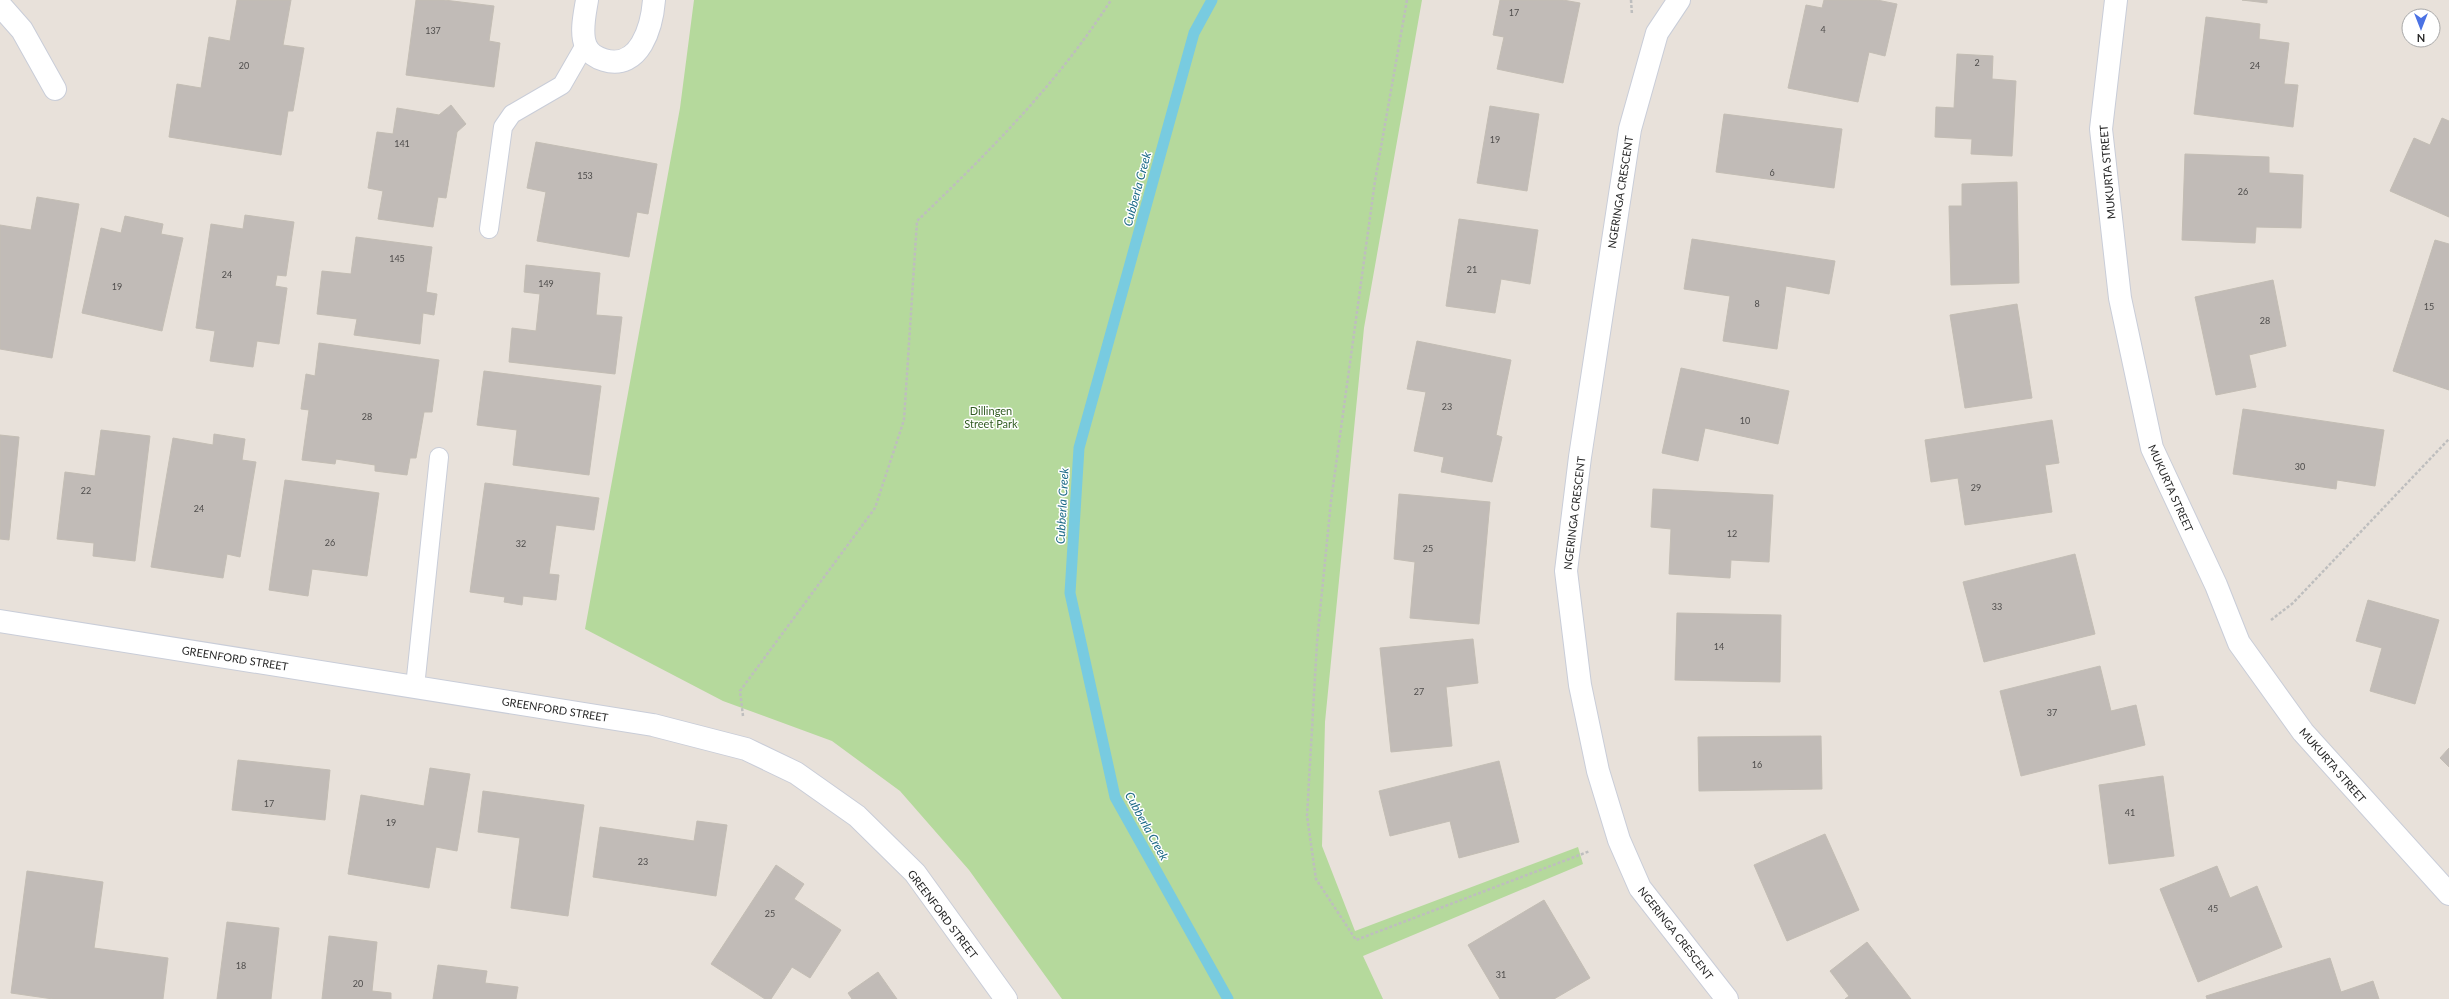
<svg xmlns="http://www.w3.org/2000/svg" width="2449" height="999" viewBox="0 0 2449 999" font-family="Lato,sans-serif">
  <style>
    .green { fill: #b5d99c }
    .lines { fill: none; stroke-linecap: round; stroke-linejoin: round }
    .stream { stroke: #78cbe0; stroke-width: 11 }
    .building { fill: #c1bbb7; stroke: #c3bdb4 }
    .lane-casing { stroke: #c9cdd8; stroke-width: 20 }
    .street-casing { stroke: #c9cdd8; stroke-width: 24 }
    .secondary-casing { stroke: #c9cdd8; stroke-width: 24 }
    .path { stroke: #bebebe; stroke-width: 2.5; stroke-dasharray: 3 2; stroke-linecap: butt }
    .lane { stroke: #fff; stroke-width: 18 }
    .street { stroke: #fff; stroke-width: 22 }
    .secondary { stroke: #fff; stroke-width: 22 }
    .labels { text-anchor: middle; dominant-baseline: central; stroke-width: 3; stroke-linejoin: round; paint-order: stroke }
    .number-label { font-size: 9px; fill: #4e4c4b }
    .street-label { font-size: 11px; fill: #272727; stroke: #fff }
    .park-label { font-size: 11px; fill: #315b21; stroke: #fff }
    .water-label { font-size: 12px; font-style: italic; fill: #1c6987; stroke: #fff }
  </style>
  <rect width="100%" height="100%" fill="#e8e1da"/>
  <!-- green -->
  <path class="green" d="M694,0H1422L1364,328L1325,722L1322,846L1355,931L1578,847L1583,864L1363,956L1383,999H1062L969,870L900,791L832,741L723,701L585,629L680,108Z"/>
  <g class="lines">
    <!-- stream -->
    <path class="stream" d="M1212,0L1194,33L1079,448L1070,593L1115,797L1228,999"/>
  </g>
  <!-- building -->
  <path class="building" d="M237,0H291L283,45L304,48L293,111H288L281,155L169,137L177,84L201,88L209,37L230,41Z
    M416,0H444L494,6L489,41L500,43L494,87L406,75Z
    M1500,0H1563L1580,3L1563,83L1497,69L1504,37L1493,35Z
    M1824,0H1877L1897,4L1885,56L1869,52L1858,102L1788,88L1806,5L1822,8Z
    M2242,0H2267V3Z
    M2206,17L2260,24L2259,39L2289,43L2284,84L2298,85L2293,127L2194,114Z
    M1957,54L1993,56L1992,79L2016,81L2012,156L1971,154L1972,139L1935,137L1936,107L1954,108Z
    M451,105L466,124L457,132L446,198L438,197L433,227L378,219L383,191L368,188L377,132L393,134L397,108L439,115Z
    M1490,106L1539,114L1527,191L1477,183Z
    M1724,114L1842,129L1834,188L1716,172Z
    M2442,118L2449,121V217L2390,191L2414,138L2430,145Z
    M536,142L657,164L648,214L637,212L629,257L537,241L546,192L527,188Z
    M2185,154L2269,157V173L2303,175L2301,228L2256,227L2255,243L2182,240Z
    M2017,182L2019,283L1951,285L1949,206H1962V184Z
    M37,197L79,204L52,358L0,349V225L31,230Z
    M245,215L294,222L286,276L277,275L275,286L287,288L279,344L257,341L253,367L210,361L215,331L196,328L211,224L243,229Z
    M125,216L163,224L161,234L183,238L162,331L82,313L101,228L121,233Z
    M1459,219L1538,230L1530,284L1501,279L1495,313L1446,306Z
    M356,237L432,247L426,292L437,294L434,315L423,313L420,344L354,335L357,319L317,314L322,271L351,274Z
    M1692,239L1835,261L1829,294L1786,286L1777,349L1723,341L1730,296L1684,289Z
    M2435,240L2449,244V390L2393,371Z
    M526,265L600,273L596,315L622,317L615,374L509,362L512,328L536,331L540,294L524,292Z
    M2273,280L2286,346L2249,355L2256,387L2216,395L2195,297Z
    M2017,304L2032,398L1965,408L1950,315Z
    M1417,341L1511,360L1496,435L1502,437L1492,482L1441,472L1444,457L1414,451L1426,392L1407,389Z
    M319,343L439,360L432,412H424L416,458H410L407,475L375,471V465L336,459L335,464L302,460L309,410L301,409L306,374L315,376Z
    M1681,368L1789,391L1778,444L1705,428L1698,461L1662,453Z
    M484,371L601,386L589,475L513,465L517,430L477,425Z
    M2243,409L2384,430L2375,486L2337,480L2336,489L2233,474Z
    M2052,420L2059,463L2045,465L2052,512L1965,525L1958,478L1931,482L1925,440Z
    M101,430L150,436L135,561L93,556L94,543L57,539L65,472L95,476Z
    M214,434L245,439L242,460L256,462L240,557L227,554L223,578L151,567L173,438L213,445Z
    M0,435L19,437L9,540L0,539Z
    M285,480L379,493L367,576L312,569L308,596L269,590Z
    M485,483L599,498L594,530L556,525L549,574L559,575L556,600L523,596L522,605L504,602L505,597L470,592Z
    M1653,489L1773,495L1769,562L1731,560L1730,578L1669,574L1671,529L1651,527Z
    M1399,494L1490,502L1479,624L1410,618L1415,562L1394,559Z
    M2075,554L2095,634L1984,662L1963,582Z
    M2368,600L2439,620L2415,704L2370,691L2382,648L2356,641Z
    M1677,613L1781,615L1780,682L1675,680Z
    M1473,639L1478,683L1446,687L1452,746L1391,752L1380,648Z
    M2100,666L2111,711L2136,705L2145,745L2021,776L2000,691Z
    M1821,736L1822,789L1699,791L1698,737Z
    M2449,748V767L2440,758Z
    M238,760L330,770L325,820L232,810Z
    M1499,761L1519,842L1459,858L1450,821L1390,836L1379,791Z
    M430,768L470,774L457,851L436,847L429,888L348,874L361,795L424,806Z
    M2163,776L2174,856L2109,864L2099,785Z
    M483,791L584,805L568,916L511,908L520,838L478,832Z
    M697,821L727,825L716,896L593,877L600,827L694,841Z
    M1825,834L1859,910L1787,941L1754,865Z
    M776,865L804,884L794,899L841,930L810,978L792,967L771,999H765L711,964Z
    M2217,866L2230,898L2257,886L2282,947L2198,982L2160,889Z
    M27,871L103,882L94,948L168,958L163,999H53L11,993Z
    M1544,900L1590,978L1554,999H1500L1468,945Z
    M227,922L279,928L271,999H217Z
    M329,936L377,942L372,991L391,993V999H322Z
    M1867,942L1911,999H1845L1849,996L1830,971Z
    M2330,958L2341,992L2373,981L2379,999H2207L2206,996Z
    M438,965L487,971L485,983L518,987L516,999H433Z
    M878,972L897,999H852L848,993Z"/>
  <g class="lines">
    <!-- lane casing -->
    <g class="lane-casing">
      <path id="lane" d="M489,229L503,127L512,114L562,85L585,45
        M415,687L439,457"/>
    </g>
    <!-- street casing -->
    <g class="street-casing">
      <path id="street" d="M587,0C585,13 580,33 586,46C589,53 597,58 604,60C640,71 652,26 654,0
        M1679,0L1657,33L1630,129L1580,457L1566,571L1580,685L1598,771L1619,840L1640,888L1727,999
        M2116,0L2101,129L2120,298L2152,448L2216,585L2239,643L2303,732L2449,894
        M0,5L22,30L55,89"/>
    </g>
    <!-- secondary casing -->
    <g class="secondary-casing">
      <path id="secondary" d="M0,621L653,725L746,749L796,773L857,816L915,873L1006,999"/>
    </g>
    <!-- path -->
    <path class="path" d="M1407,0L1375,181L1331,501L1317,642L1307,816L1316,879L1356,940L1590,851
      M1631,0L1632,15
      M2271,620L2293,603L2449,439
      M743,716L740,691L875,508L904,420L917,221C988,153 1058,83 1111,0"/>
    <!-- lane -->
    <use href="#lane" class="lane"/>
    <!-- street -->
    <use href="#street" class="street"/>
    <!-- secondary -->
    <use href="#secondary" class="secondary"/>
  </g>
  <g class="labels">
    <!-- number labels -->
    <g class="number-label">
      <text x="1514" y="12">17</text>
      <text x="1823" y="29">4</text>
      <text x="433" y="30">137</text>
      <text x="1977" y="62">2</text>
      <text x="244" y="65">20</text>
      <text x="2255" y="65">24</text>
      <text x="1495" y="139">19</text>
      <text x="402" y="143">141</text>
      <text x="1772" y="172">6</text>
      <text x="585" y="175">153</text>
      <text x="2243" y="191">26</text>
      <text x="397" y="258">145</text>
      <text x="1472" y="269">21</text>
      <text x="227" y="274">24</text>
      <text x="546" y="283">149</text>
      <text x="117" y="286">19</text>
      <text x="1757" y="303">8</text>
      <text x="2429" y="306">15</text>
      <text x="2265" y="320">28</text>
      <text x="1447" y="406">23</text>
      <text x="367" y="416">28</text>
      <text x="1745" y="420">10</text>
      <text x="2300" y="466">30</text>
      <text x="1976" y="487">29</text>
      <text x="86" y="490">22</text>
      <text x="199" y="508">24</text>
      <text x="1732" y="533">12</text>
      <text x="330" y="542">26</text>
      <text x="521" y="543">32</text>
      <text x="1428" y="548">25</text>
      <text x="1997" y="606">33</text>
      <text x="1719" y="646">14</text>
      <text x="1419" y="691">27</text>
      <text x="2052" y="712">37</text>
      <text x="1757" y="764">16</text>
      <text x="269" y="803">17</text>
      <text x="2130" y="812">41</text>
      <text x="391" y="822">19</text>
      <text x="643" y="861">23</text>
      <text x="2213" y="908">45</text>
      <text x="770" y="913">25</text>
      <text x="241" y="965">18</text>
      <text x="1501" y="974">31</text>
      <text x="358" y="983">20</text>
    </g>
    <!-- street labels -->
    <g class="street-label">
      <text transform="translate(2107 172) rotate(-95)">MUKURTA STREET</text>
      <text transform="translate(1620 192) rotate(-81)">NGERINGA CRESCENT</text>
      <text transform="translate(2171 488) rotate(66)">MUKURTA STREET</text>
      <text transform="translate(1574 513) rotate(-83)">NGERINGA CRESCENT</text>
      <text transform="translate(235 658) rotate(9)">GREENFORD STREET</text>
      <text transform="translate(555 709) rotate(9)">GREENFORD STREET</text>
      <text transform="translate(2333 765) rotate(49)">MUKURTA STREET</text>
      <text transform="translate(943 914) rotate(53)">GREENFORD STREET</text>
      <text transform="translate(1676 933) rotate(52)">NGERINGA CRESCENT</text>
    </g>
    <!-- park labels -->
    <g class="park-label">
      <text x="991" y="410">Dillingen<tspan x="991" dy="13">Street Park</tspan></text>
    </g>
    <!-- water labels -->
    <g class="water-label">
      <text transform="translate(1137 189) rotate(-75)">Cubberla Creek</text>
      <text transform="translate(1062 506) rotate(-87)">Cubberla Creek</text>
      <text transform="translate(1147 826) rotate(61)">Cubberla Creek</text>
    </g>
  </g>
  <!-- north arrow -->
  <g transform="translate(2421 28) rotate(180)"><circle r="19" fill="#ffffff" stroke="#a9a9a9"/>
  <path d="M0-3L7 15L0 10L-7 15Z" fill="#4b72e4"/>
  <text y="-6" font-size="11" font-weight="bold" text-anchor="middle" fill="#272727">N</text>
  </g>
</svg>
